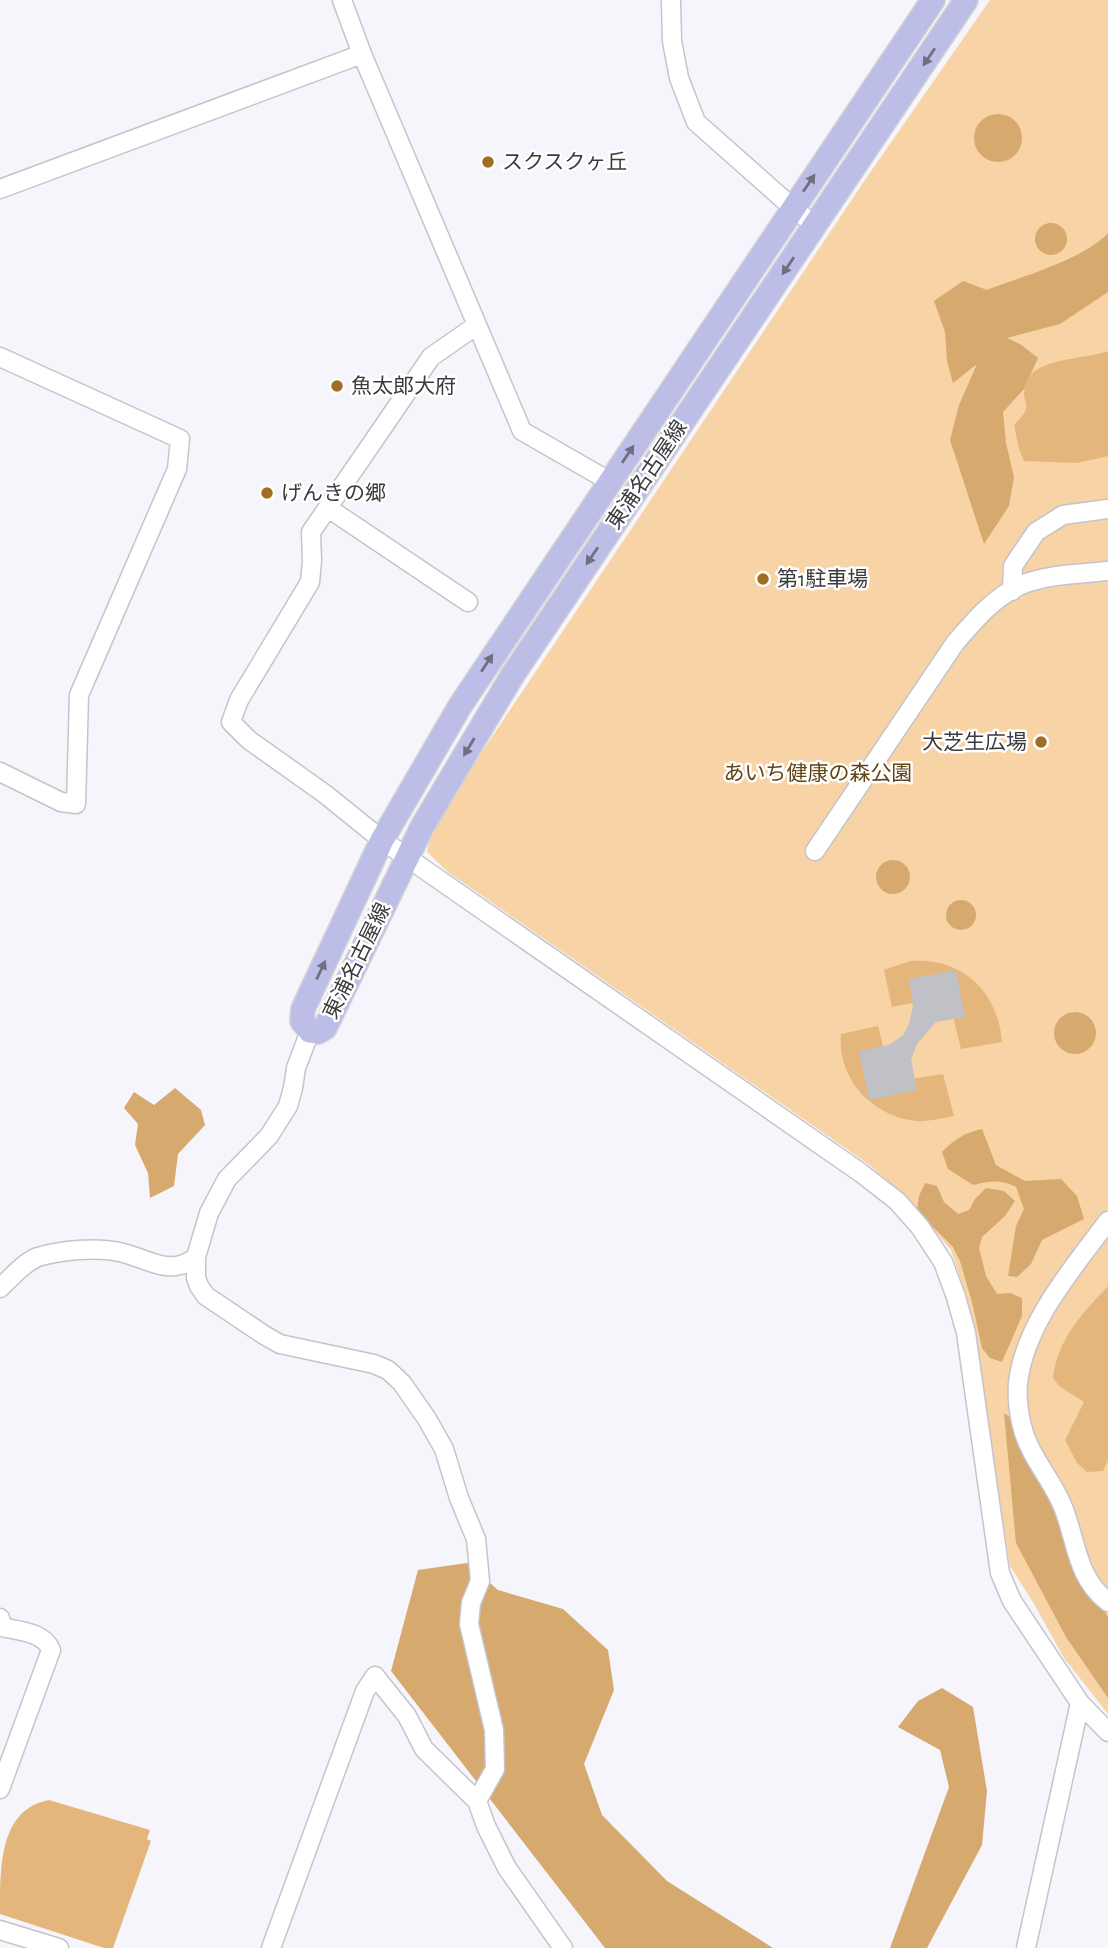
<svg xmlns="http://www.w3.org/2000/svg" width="1108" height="1948" viewBox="0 0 1108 1948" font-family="'Alegreya Sans','Noto Sans JP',sans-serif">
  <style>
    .green { fill: #f7d3a6 }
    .forest { fill: #d6a96f }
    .water { fill: #e4b67c }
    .building { fill: #c0c1c7 }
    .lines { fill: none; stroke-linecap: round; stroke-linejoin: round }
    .minor-casing { stroke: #c4c4ca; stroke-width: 21 }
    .major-casing { stroke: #d4d4d4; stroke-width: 26 }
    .minor { stroke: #fff; stroke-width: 18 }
    .major { stroke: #bcbee8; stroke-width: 23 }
    .oneway { fill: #6f6f81 }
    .poi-dot { fill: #a06e23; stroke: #fff; stroke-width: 2.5 }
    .labels { text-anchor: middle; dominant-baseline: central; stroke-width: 5; stroke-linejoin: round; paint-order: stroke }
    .poi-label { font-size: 21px; fill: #3b3b3d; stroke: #fff; text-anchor: start }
    .street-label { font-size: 21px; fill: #3b3b3d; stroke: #fff }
    .park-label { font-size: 21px; fill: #634417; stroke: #fff }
  </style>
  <rect width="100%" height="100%" fill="#f5f5fb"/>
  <!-- green -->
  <path class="green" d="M990,0H1108V1714L1064,1658L1034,1604L1010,1566L968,1301L951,1250L910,1202L871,1166L448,872L427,852L431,828L867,177Z"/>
  <!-- forest -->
  <path class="forest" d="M974 138a24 24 0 1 1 48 0a24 24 0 1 1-48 0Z
    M1035 239a16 16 0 1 1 32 0a16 16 0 1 1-32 0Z
    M1108,233V292L1060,324L1007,338L1020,344L1038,358L1024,389L1003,412L1006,443L1014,477L1009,506L984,544L950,440L959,405L977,364L953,383L947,361L945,332L934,301L963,281L987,290C1021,277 1084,259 1108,233Z
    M876 877a17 17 0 1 1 34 0a17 17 0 1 1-34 0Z
    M946 915a15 15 0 1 1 30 0a15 15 0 1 1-30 0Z
    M1054 1033a21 21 0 1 1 42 0a21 21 0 1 1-42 0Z
    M175,1088L201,1110L205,1125L178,1154L174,1186L150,1198L148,1173L135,1145L138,1124L124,1108L134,1092L154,1105Z
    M982,1129L996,1165L1025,1181L1061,1179L1077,1196L1084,1219L1042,1240L1031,1264L1017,1277L1008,1276L1016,1226L1024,1209L1016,1187C1000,1179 990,1181 973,1185L948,1169L942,1152C955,1139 964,1133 982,1129Z
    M925,1183L937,1186L944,1202L958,1214L969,1210L975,1199L986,1188L1004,1191L1015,1201L1005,1216L982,1237L979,1248L986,1276L997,1294L1010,1293L1022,1298V1316L1002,1362L990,1358L982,1348L972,1302L960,1261L953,1247L917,1211L919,1196Z
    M1004,1413L1022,1426L1064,1538L1108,1617V1698L1066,1637L1016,1543Z
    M467,1563L498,1590L563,1609L608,1650L614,1690L584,1764L602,1815L667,1881L773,1948H605L391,1671L418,1570Z
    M942,1688L973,1707L987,1791L982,1845L927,1948H890L949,1787L940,1750L898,1727L918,1701Z"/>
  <!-- water -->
  <path class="water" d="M1108,351V456L1077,463L1024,461L1019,449L1014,425C1037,402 1020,407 1025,386C1031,357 1085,360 1108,351Z
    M910,961C962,957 998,991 1002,1042L961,1049L948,996L892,1007L884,970Z
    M878,1026L892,1082L943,1074L954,1116C942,1118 928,1122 916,1121C872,1116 837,1079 841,1034Z
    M1108,1286V1460L1103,1471L1087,1472L1077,1463L1065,1440L1084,1402L1059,1386L1053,1378C1058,1338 1082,1314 1108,1286Z
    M49,1800L150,1830L147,1839L151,1841L113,1948H104L0,1914C0,1865 0,1809 49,1800Z"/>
  <!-- building -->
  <path class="building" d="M956,970L965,1017L936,1022L917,1044L911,1059L917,1090L869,1100L859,1051L889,1045L903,1035L909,1024L913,1006L909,979Z"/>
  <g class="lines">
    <!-- minor casing -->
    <g class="minor-casing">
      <path id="minor" d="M342,0L362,54L522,431L609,481
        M671,0L672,41L679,78L696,122L793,208L816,226
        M0,189L362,54
        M477,325L431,357L311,532L312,561L310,582L239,700L231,722L249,740L325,794L382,840L861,1173L897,1201L920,1227L943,1262L956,1297L966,1333L1000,1573L1012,1601L1080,1703L1108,1732
        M0,357L180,439L177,469L79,695L76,804L61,802L0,772
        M328,508L468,602
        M1012,591L1013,566L1036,532L1063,515L1108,509
        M815,851L955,643C974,621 994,597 1021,585C1048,574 1080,574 1108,571
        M1108,1221C1073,1268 1025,1323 1018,1383C1017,1396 1019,1414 1022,1426C1029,1456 1052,1479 1063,1507C1077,1542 1076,1577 1108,1602
        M196,1257L209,1213L227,1179L269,1136L288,1106L293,1088L296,1068L310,1031
        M0,1288C11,1278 24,1262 38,1257C61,1250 96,1247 119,1252C148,1258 169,1278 196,1257V1278L199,1286L206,1296L264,1335L280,1344L374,1364L388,1370L402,1383L427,1419L444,1449L459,1498L476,1539L480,1581L471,1603L469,1624L494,1730L495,1769L477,1801
        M0,1618L2,1627C19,1631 44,1632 51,1650L0,1789
        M0,1930L59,1948
        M271,1948L365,1691L375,1676L407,1716L424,1749L477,1801L486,1826L507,1868L563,1948
        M1026,1948L1080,1703"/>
    </g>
    <!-- major casing -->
    <g class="major-casing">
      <path id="major" d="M933,0L460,706L382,840L303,1009L302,1021L310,1031L318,1032L325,1028L422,827L512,676L966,0"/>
    </g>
    <!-- minor -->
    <use href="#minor" class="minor"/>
    <!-- major -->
    <use href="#major" class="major"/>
  </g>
  <!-- one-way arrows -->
  <defs><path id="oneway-solid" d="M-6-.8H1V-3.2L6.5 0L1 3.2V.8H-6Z" transform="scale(1.75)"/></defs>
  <g class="oneway">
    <use href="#oneway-solid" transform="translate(929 57) rotate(124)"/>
    <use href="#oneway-solid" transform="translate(809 183) rotate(-56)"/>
    <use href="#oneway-solid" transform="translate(788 266) rotate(124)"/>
    <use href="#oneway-solid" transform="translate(628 454) rotate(-56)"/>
    <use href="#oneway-solid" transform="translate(592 556) rotate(124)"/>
    <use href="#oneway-solid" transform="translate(487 663) rotate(-57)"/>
    <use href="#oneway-solid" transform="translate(469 747) rotate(121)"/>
    <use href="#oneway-solid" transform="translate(321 970) rotate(-65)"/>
  </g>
  <!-- markers -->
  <g class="poi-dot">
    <circle cx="488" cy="162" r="7"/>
    <circle cx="337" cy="386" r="7"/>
    <circle cx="267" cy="493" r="7"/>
    <circle cx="763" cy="579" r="7"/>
    <circle cx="1041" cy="742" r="7"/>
  </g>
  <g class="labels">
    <!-- poi labels -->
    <g class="poi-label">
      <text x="502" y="162">スクスクヶ丘</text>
      <text x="351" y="386">魚太郎大府</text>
      <text x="281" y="493">げんきの郷</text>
      <text x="777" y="579">第1駐車場</text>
      <text x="1027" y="742" text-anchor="end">大芝生広場</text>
    </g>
    <!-- street labels -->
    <g class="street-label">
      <text transform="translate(647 475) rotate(-56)">東浦名古屋線</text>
      <text transform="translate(357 961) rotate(-64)">東浦名古屋線</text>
    </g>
    <!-- park labels -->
    <g class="park-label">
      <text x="818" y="773">あいち健康の森公園</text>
    </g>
  </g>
</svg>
